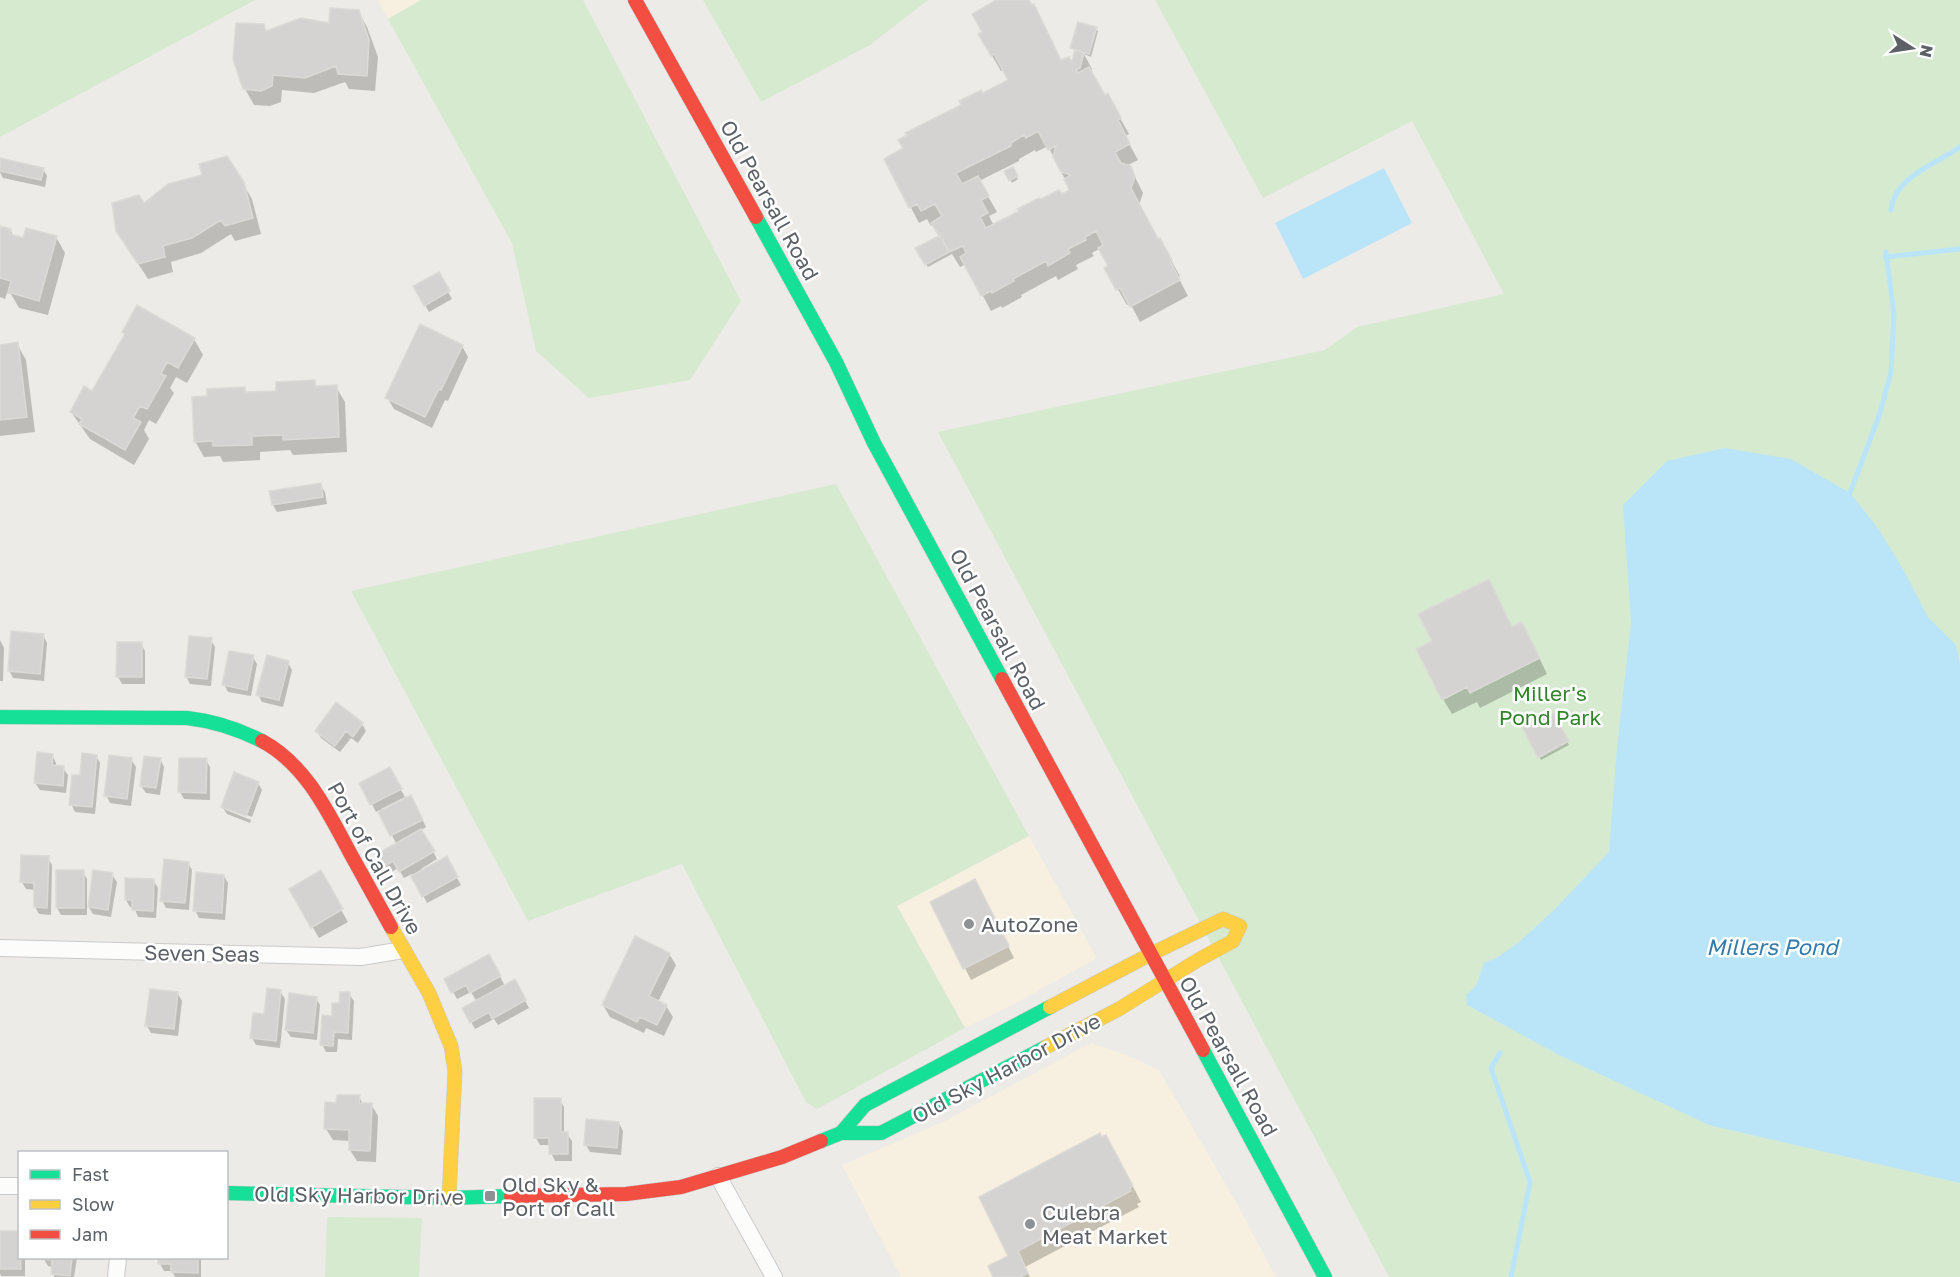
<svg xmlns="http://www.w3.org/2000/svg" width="1960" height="1277" viewBox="0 0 1960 1277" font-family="'Golos Text',sans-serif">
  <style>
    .commercial { fill: #f7efdf }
    .green { fill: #d6ead0 }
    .water { fill: #bae5f8 }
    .shadow { fill: #0003; fill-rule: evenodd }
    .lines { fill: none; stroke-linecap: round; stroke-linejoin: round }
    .stream { stroke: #bae5f8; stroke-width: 5 }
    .building { fill: #d4d3d1; stroke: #dcdad6; stroke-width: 1.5; fill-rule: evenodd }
    .street-casing { stroke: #c9cac9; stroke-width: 18 }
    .fast-casing { stroke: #c9c9c9; stroke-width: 15 }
    .slow-casing { stroke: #c9c9c9; stroke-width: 15 }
    .jam-casing { stroke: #c9c9c9; stroke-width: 15 }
    .street { stroke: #fcfcfb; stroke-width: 16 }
    .fast { stroke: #16e098; stroke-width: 14 }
    .slow { stroke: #ffcf43; stroke-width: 14 }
    .jam { stroke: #f24e42; stroke-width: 14 }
    .poi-dot { fill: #8e9193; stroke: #fff; stroke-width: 2 }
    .labels { text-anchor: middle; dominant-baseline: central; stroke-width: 5; stroke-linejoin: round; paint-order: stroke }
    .street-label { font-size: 21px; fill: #5b6166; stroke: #fff }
    .park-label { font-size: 21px; fill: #32852b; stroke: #fff }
    .poi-label { font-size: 21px; fill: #5b6166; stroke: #fff; text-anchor: start }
    .water-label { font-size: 22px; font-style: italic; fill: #327baa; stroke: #fff }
  </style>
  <rect width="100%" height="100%" fill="#edebe7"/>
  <!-- commercial -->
  <path class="commercial" d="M378,0H421L388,19Z
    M1029,836L1097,958L1018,1002L965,1028L897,906Z
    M1091,1043L1124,1054L1159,1070L1233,1197L1276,1277H901L842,1165L943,1122Z"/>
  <!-- green -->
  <path class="green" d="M0,0H255L0,137Z
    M421,0H583L741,301L690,380L589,398L536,351L512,243L388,19Z
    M703,0H928L870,45L761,102Z
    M1155,0H1960V1277H1389L938,432L1325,350L1357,327L1504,294L1412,121L1263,198Z
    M836,484L1029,836L897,906L965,1028L817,1109L806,1102L682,864L528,921L351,591Z
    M327,1217L422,1218L419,1277H325Z"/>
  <!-- water -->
  <path class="water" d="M1384,168L1412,223L1303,279L1275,223Z
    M1725,448L1791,459L1850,493L1878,528L1904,571L1928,617L1956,645L1960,665V1183L1709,1125L1561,1056L1467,1005L1466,995L1476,986L1484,963L1498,957L1519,942L1554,910L1609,852L1617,747L1631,623L1623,505L1667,461Z"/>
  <!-- shadow -->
  <path class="shadow" d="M1000,0H1029L1053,42L1051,43L1061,62L1072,65L1076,52L1072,48L1096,28L1098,31L1091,57L1084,54L1092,69L1091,74L1104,97L1107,95L1129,134L1125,136L1138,160L1126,166L1130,167L1143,193L1139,205L1180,276L1178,277L1188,296L1140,322L1130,303L1127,305L1106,269L1110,267L1101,248L1092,253L1094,256L1076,265L1078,269L1058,280L1056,276L1021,295L1022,297L1002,308L1001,306L991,311L966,264L960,267L952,254L928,267L917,249L941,237L934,225L931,226L927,219L919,223L886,160L982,95L1010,81L1004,70L1001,71L980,35L984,32ZM1048,146L1071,191L994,226L989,216L997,212L979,181L1019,161V159L1035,150L1036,152Z
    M358,11L367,27L378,57L375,91L349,89L345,82L314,93L282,90L281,102L270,106L254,105L245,89L266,32L331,24Z
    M0,164L43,169L47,176L45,187L3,178L0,172Z
    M1012,169L1018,179L1012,183L1006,172Z
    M242,182L252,199L261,234L235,241L231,234L201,253L171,262L173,272L148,279L127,246L143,205Z
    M0,228L10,230L14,236L24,240L56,237L65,253L48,315L19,308L11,294L7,293L5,299L0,297Z
    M438,274L452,299L429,312L415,287Z
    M124,332L194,339L203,355L187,383L176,377L170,388L174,393L156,424L149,420L144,430L149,439L134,465L90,439L71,412L93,393L126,336Z
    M17,344L26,360L35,432L0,436V346Z
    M462,346L468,357L448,401L445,400L432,428L394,409L387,397Z
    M314,382L317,387H336L345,402L347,452L293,455L290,450L260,452V460L223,462L220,456L204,457L195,441L209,398L244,389L247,394L278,392Z
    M320,485L325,492L327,504L277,512L273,505Z
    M1497,597L1513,628L1530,639L1547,674L1480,708L1477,702L1452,714L1443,699Z
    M43,635L47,643L44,681L13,678L9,670Z
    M0,640L4,648L3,681H0Z
    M211,640L215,647L211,686L190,684L186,676Z
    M141,644L145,651V684H122L118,677Z
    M253,657L257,664L251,696L228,692L224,684Z
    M288,663L292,670L283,707L262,702L258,694Z
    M1551,713L1569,745L1541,760L1524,728Z
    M362,724L366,731L358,743L351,738L340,752L321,738L317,731Z
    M52,755L56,763V767L63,768L68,775L66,793L40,790L35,783Z
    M96,756L100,763L95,814L75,812L71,804Z
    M131,759L136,767L131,806L110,803L106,795Z
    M160,759L164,767L160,795L146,793L141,786Z
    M206,760L210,767V800L184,799L180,792Z
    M389,769L405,797L381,809L382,812L415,805L426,827L421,830L437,859L421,869L422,871L446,858L461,885L427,903L412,874L404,878L398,868L390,873L379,855L397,845L379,810L376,812L361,784Z
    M258,783L262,790L252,817L226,807V810L251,820L250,823L227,814L222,806Z
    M48,858L52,865L51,915L39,914L35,907L36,890L26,889L22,882Z
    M188,863L192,870L189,910L166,908L162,900Z
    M83,872L87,879V915H61L57,908Z
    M320,873L348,922L319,938L291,890Z
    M112,875L117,882L111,917L93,914L88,906Z
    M224,876L228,883L225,920L199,918L195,910Z
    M153,880L158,888L156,918L138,917L134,907H130L126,900Z
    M981,893L1014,958L971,980L932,903Z
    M669,954L676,965L658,1002L666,1006L673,1017L664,1036L646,1028L644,1033L610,1017L603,1005Z
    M489,956L505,986L514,981L529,1008L498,1025L494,1019L475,1029L464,1009L477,1002L471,992L457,999L446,979Z
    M280,991L285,999L280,1048L256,1045L252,1038Z
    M178,994L182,1001L178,1036L151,1033L147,1026Z
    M349,994L354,1001L352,1040L338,1039L337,1052H326L322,1044L333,1018Z
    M316,998L320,1005L317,1040L291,1037L286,1030Z
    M359,1097L363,1104H371L378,1116L376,1162L357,1161L350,1150V1141L333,1140L326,1129L338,1104Z
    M535,1100H560L564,1107V1134H567L572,1141V1161H555L551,1153V1145H540L536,1138Z
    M619,1123L623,1131L621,1155L590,1152L586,1145Z
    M1115,1152L1141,1202L1137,1204L1139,1207L1025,1267L1030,1277H995L1010,1256Z
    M0,1233L20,1258H25V1276H1L0,1273Z
    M43,1258H77L74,1277H54L53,1267L48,1266Z
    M160,1258H201V1277H175L172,1271H164L160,1264Z"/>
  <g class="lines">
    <!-- stream -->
    <path class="stream" d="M1891,210C1894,177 1936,164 1960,147
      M1885,257L1960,249
      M1848,498L1879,416L1891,372L1894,315L1886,252
      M1500,1053L1491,1068L1530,1182L1511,1277"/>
  </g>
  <!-- building -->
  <path class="building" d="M996,0H1029L1032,5L1034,4L1061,60L1069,57L1072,62L1075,50L1084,53L1080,68L1076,70L1078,73L1089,67L1105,95L1108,93L1121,118L1118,120L1130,144L1115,152L1121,163L1131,166L1135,177L1131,188L1158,239L1160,238L1172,260L1170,261L1180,280L1130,307L1120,288L1116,290L1104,268L1108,266L1098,248L1103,245L1096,231L1085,237L1086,240L1068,249L1070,253L1048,266L1046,261L1013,279L1014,281L992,293L991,291L981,296L960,257L966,253L963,246L949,252L931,223L942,216L935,204L921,211L917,204L909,208L884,159L903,148L898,140L907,135L905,133L961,105L959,101L981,90L983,93L1008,80L994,54L991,56L978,34L982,32L972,14ZM1038,131L1048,150L1056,146L1053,157L1061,172L1071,175L1064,179L1069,190L1062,194L1059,190L1041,199L1039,198L1017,209L1019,211L986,228L980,217L988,213L981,200L989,196L978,176L962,184L956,173L1011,146V143L1024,135L1026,138Z
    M330,8L359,10L369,40L367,76L338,74L336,66L305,78L273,75L272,86L261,91L243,89L233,59L236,23L264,24L266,31L301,18L329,23Z
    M1078,22L1097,27L1089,54L1070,48Z
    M227,156L244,182L253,218L225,226L221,220L192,238L163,246L165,257L138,264L116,231L112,203L139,195L144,203L168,184L202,175L199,164Z
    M0,158L44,168L41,180L0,171Z
    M1013,167L1018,176L1009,181L1004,171Z
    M0,226L11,229L10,234L23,238L26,228L57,236L39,301L8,292L11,281L0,278Z
    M941,235L949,252L925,265L915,248Z
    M439,272L450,291L424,306L413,286Z
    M137,305L195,338L178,368L167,362L161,374L166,376L147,409L140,406L133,418L141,422L125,450L79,424L82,419L70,412L84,386L92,391L125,334L122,332Z
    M420,324L463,345L441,390L439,389L425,417L385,398Z
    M18,342L27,417L0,420V345Z
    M315,380V386L337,385L339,437L283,440V435L252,436V445L213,446V441L194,442L192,397L207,396V389L245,387V392L276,391V382Z
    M321,483L323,497L272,505L269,491Z
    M1489,579L1512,627L1522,622L1540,658L1470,693L1467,687L1442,700L1416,649L1432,641L1418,614Z
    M11,631L44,634L40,674L8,671Z
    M189,636L212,638L207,679L185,677Z
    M117,642H142V677H116Z
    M229,651L254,655L247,690L222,685Z
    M267,655L289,661L279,700L256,695Z
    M336,702L363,723L353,737L346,731L335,746L315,731Z
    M1552,711L1569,741L1538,758L1522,727Z
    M37,752L53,754L52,765L64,766L63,786L34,783Z
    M82,753L97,755L92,807L69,805L72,775H80Z
    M109,755L132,758L127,799L104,796Z
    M144,756L161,758L156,788L140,786Z
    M179,758H207L206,793L178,792Z
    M390,767L402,789L370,805L359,783Z
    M234,772L259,782L246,816L221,807Z
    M411,795L423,820L390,836L378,812Z
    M421,829L435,851L399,872L393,861L384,867L377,854Z
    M21,855L49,856L47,908L34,907V883L20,882Z
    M447,856L458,877L422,897L411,876Z
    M164,859L189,862L185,903L160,901Z
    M56,870H84V908H56Z
    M93,870L113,873L108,910L88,907Z
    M321,870L343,909L311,928L289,889Z
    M196,872L224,875L222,913L193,911Z
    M125,878L154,879L153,911L132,910V900H125Z
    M975,879L1009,946L963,969L930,902Z
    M635,936L670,953L649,996L667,1005L657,1025L640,1017L637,1022L602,1005Z
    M489,954L501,976L470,993L466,985L451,993L444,979Z
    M515,979L526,1000L492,1019L489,1012L470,1023L462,1008Z
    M267,988L281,990L276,1041L250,1038L253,1013L264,1014Z
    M150,989L178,992L174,1029L145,1026Z
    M340,992H350L348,1033L334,1032L333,1046L320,1045L322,1015L332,1016V1003H339Z
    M289,993L317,997L313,1033L285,1030Z
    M337,1095H360L359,1103H372L370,1151L349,1150V1130L324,1129L325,1102L336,1103Z
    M534,1098H561V1132H568V1154H549V1138H534Z
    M586,1119L619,1122L617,1148L584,1145Z
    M1100,1133L1102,1137L1106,1135L1133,1186L1130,1188L1131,1191L1018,1251L1028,1273L1020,1277H993L988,1266L1008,1256L979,1197Z
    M0,1231H20L21,1269H0Z
    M42,1258H72L70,1276L51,1274L52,1260L42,1259Z
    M158,1258H198V1273L171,1272V1264H158Z"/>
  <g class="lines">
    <!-- street casing -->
    <g class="street-casing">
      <path id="street" d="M0,948L361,957L403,950
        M718,1176L774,1277
        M0,1186H20
        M116,1277L118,1258"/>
    </g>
    <!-- fast casing -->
    <g class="fast-casing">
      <path id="fast" d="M756,217L836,362L874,443L1002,679
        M0,717L187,718C214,721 238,729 262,741
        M1203,1050L1325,1277
        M841,1133L865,1105L1050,1007
        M821,1141L841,1133H881L1046,1047
        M226,1193L449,1198L511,1196"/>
    </g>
    <!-- slow casing -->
    <g class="slow-casing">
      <path id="slow" d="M391,927L429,993L451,1046L455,1071L449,1198
        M1046,1047L1119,1009L1198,960L1233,941L1240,926L1223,919L1149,955L1050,1007"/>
    </g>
    <!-- jam casing -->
    <g class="jam-casing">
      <path id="jam" d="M635,0L756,217
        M1002,679L1203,1050
        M262,741C305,764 327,810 349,851C363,876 377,902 391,927
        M511,1196L626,1194L681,1187L782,1157L821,1141"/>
    </g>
    <!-- street -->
    <use href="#street" class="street"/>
    <!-- fast -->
    <use href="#fast" class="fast"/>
    <!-- slow -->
    <use href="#slow" class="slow"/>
    <!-- jam -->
    <use href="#jam" class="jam"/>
  </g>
  <!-- markers -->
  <g class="poi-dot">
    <circle cx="969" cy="924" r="6"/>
    <rect x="484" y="1190" width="12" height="12" rx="3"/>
    <circle cx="1030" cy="1224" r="6"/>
  </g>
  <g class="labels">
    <!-- street labels -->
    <g class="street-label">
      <text transform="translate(770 200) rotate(61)">Old Pearsall Road</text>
      <text transform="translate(998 629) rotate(62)">Old Pearsall Road</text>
      <text transform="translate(375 858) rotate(61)">Port of Call Drive</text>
      <text transform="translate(202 953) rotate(1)">Seven Seas</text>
      <text transform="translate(1229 1056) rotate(61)">Old Pearsall Road</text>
      <text transform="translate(1006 1068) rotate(-28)">Old Sky Harbor Drive</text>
      <text transform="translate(359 1195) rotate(1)">Old Sky Harbor Drive</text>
    </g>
    <!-- park labels -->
    <g class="park-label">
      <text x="1550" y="693">Miller's<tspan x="1550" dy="24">Pond Park</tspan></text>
    </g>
    <!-- poi labels -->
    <g class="poi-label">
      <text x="981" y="924">AutoZone</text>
      <text x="502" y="1184">Old Sky &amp;<tspan x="502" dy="24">Port of Call</tspan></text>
      <text x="1042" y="1212">Culebra<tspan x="1042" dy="24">Meat Market</tspan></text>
    </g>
    <!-- water labels -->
    <g class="water-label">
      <text x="1772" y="946">Millers Pond</text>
    </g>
  </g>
  <!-- legend -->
  <rect x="18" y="1151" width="210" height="108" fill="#ffffff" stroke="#bdc0c2" stroke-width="1.5"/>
  <rect x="30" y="1170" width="30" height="9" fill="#16e098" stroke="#bdc0c2" stroke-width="1.5"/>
  <text x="72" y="1181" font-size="18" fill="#5b6166">Fast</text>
  <rect x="30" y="1200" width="30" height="9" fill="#ffcf43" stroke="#bdc0c2" stroke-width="1.5"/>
  <text x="72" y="1211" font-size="18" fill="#5b6166">Slow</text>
  <rect x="30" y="1230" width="30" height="9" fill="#f24e42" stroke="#bdc0c2" stroke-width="1.5"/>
  <text x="72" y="1241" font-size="18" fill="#5b6166">Jam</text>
  <!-- north arrow -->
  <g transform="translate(1912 48) rotate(102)" stroke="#ffffff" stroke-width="4.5" paint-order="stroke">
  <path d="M0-4.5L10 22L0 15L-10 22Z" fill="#5b6166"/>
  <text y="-9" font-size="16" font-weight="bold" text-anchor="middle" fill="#5b6166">N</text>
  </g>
</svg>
